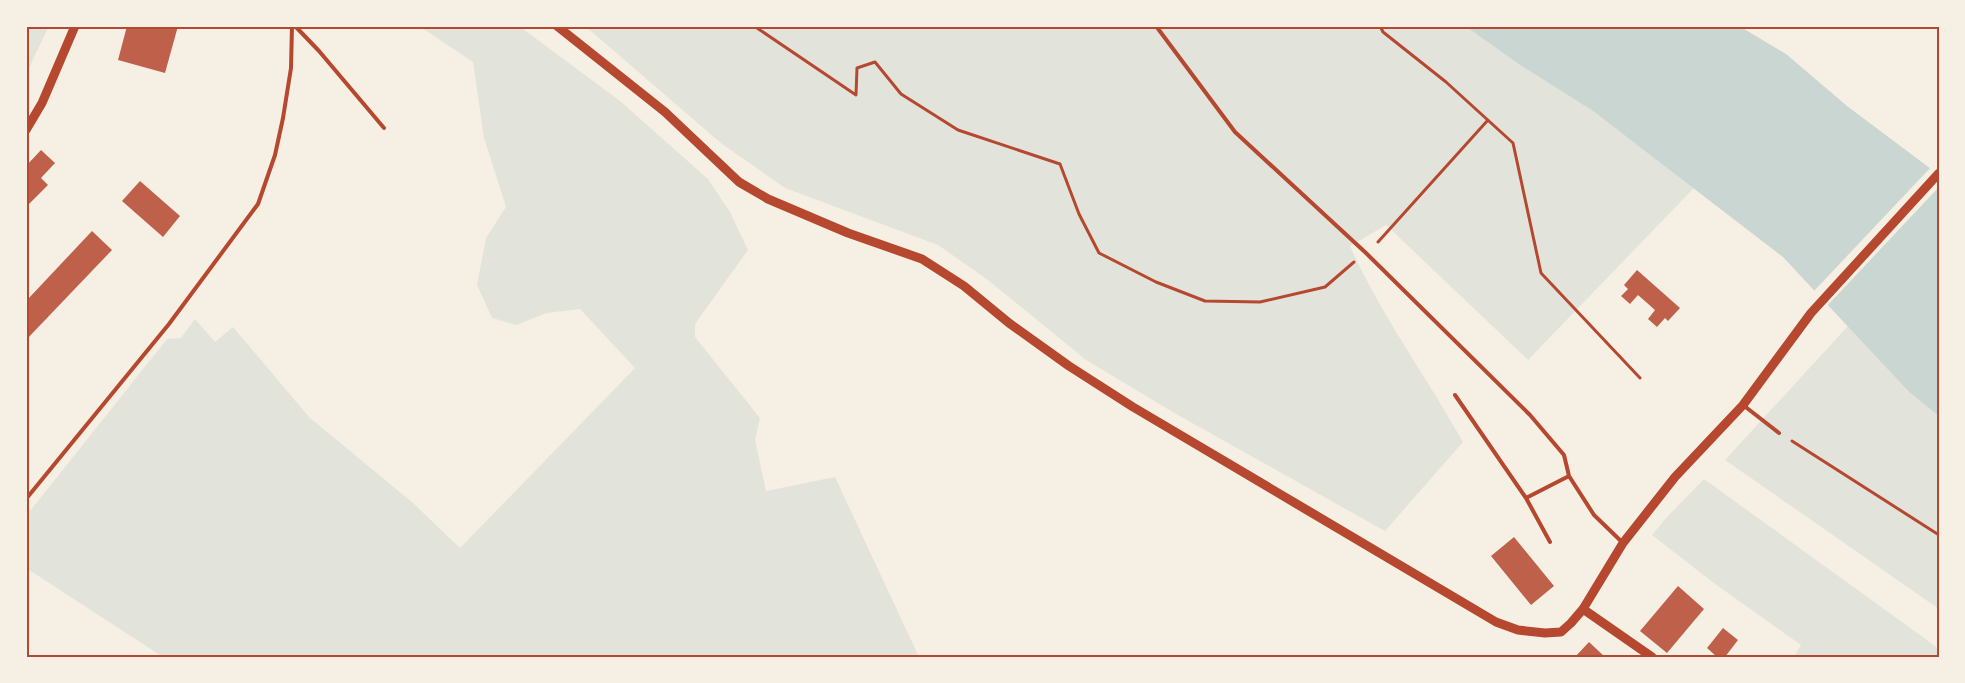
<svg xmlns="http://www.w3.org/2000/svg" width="1965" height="683" viewBox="0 0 1965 683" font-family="'Sofia Sans Condensed',sans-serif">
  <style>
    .green { fill: #e2e4dc }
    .water { fill: #c9d6d2 }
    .pier { fill: #f6efe4 }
    .building { fill: #bf614a }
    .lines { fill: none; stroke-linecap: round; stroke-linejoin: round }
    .path { stroke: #b5482f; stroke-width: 3 }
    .service { stroke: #b5482f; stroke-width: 4 }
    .tertiary { stroke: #b5482f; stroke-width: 9 }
    .neatline { fill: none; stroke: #b5482f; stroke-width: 2 }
  </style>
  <rect width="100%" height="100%" fill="#f6efe4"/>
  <!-- green -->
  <path class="green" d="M26,26H49L26,74Z
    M419,26H519L620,101L708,179L730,212L748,250L695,324V337L760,418L755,440L766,491L835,477L919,657H163L26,568V516L167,339L181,338L195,319L215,342L233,327L309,417L413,503L460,548L635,368L580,309L547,313L516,325L492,318L477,285L486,238L506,207L484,138L473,62Z
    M585,26H1465L1520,65L1593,111L1694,188L1528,360L1386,225L1350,246C1381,315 1426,376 1463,442L1385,531L1176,414L1086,360L988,280L938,245L785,188L722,144Z
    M1848,326L1909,392L1939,416V609L1725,460Z
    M1704,479L1927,640L1939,649V657H1794L1801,645L1715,584L1652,535L1668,516Z"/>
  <!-- water -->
  <path class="water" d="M1465,26H1739L1786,54L1847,106L1939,175V416L1909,392L1783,257L1593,111L1520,65Z"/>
  <!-- pier -->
  <path class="pier" d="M1932,166L1939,171V187L1826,307L1813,292Z"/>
  <!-- building -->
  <path class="building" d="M127,26H178L165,73L118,60Z
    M41,150L55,163L41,178L48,185L26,207V166Z
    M140,181L180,216L163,237L122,201Z
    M92,231L112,250L26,340V298L28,299Z
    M1637,270L1680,308L1668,321L1665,318L1657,327L1648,319L1655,310L1638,295L1630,304L1621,296L1628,289L1624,285Z
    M1514,537L1554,586L1531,605L1491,556Z
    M1678,586L1704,609L1667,653L1640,631Z
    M1723,628L1738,640L1725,657H1717L1707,648Z
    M1589,642L1605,657H1575Z"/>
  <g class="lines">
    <!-- path -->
    <path class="path" d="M754,26L856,95L857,68L875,62L901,94L958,130L1060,164L1079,214L1099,253L1156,282L1205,301L1260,302L1325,287L1354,262
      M1380,26L1383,32L1446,82L1513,143L1541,273L1640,378
      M1378,242L1488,120
      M1792,441L1939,535"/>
    <!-- service -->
    <path class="service" d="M295,26L319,51L384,128
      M1156,26L1235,132L1366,253L1530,415L1564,455L1569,476L1594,515L1623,543
      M1455,395L1526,498L1550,542
      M1743,405L1779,433
      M1526,498L1569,476
      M26,499L169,324L258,204L275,155L283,118L291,68L292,26"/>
    <!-- tertiary -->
    <path class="tertiary" d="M557,26L665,112L739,182L768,199L848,233L922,259L964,286L1009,323L1069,366L1133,407L1496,622L1518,630L1545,633L1561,632L1571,623L1583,609L1623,543L1675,477L1743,405L1811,313L1939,173
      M26,130L42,103L75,26
      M1583,609L1652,657"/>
  </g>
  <!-- border -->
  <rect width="1965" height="683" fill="none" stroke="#f6efe4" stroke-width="55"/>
  <rect x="28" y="28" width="1910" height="628" class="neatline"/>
</svg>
